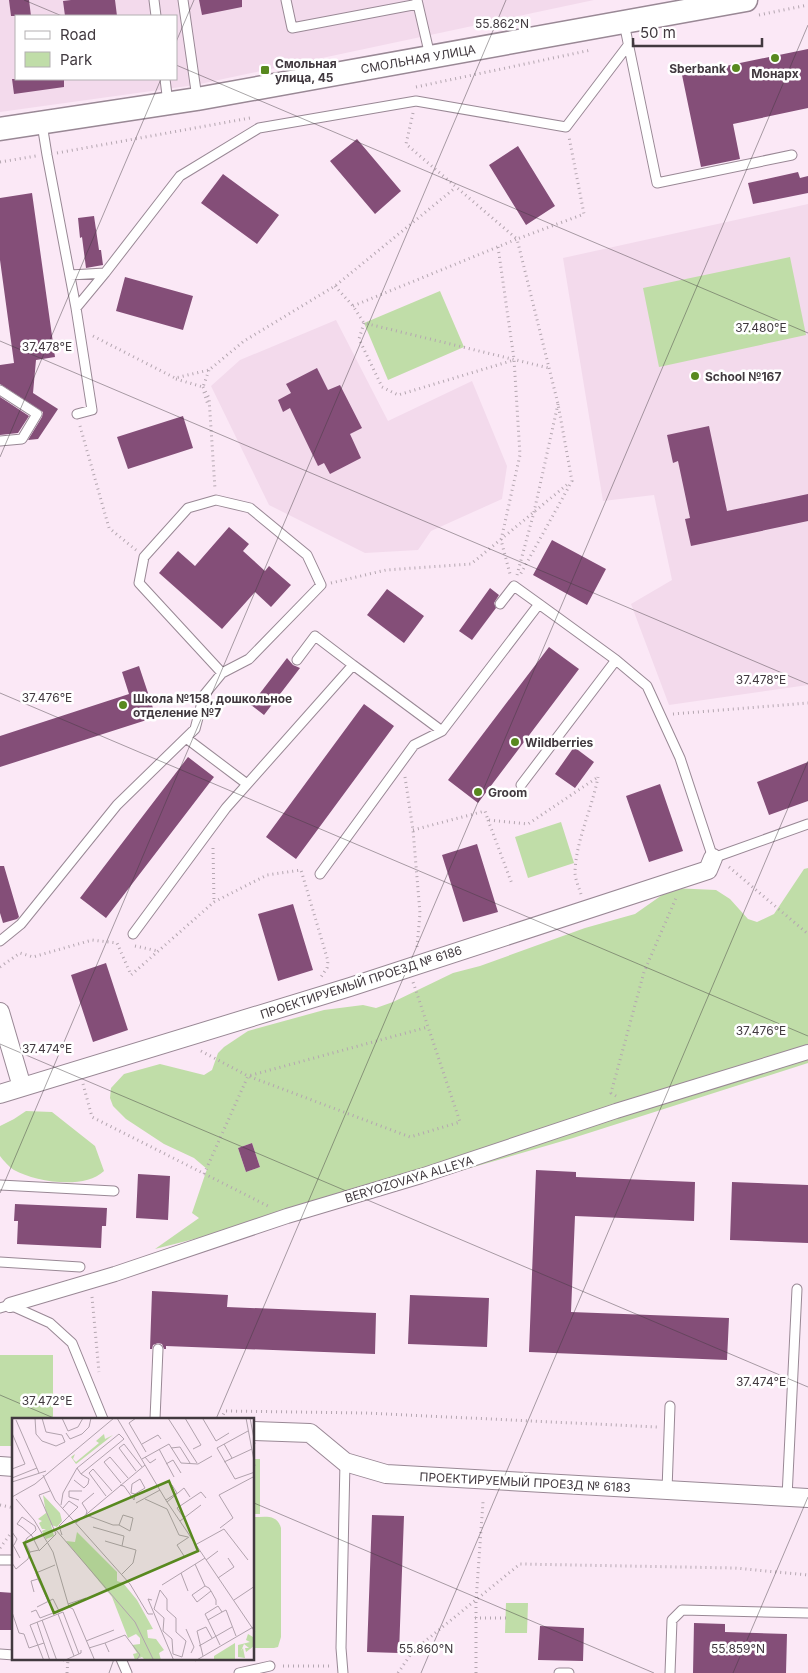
<svg xmlns="http://www.w3.org/2000/svg" width="808" height="1673" viewBox="0 0 808 1673" font-family="Inter,sans-serif">
  <style>
    .built { fill: #f3daec; fill-rule: evenodd }
    .green { fill: #c0dda8; fill-rule: evenodd }
    .building { fill: #844e78 }
    .lines { fill: none; stroke-linecap: round; stroke-linejoin: round }
    .service-casing { stroke: #998895; stroke-width: 11 }
    .pedestrian-casing { stroke: #998895; stroke-width: 16 }
    .minor-casing { stroke: #998895; stroke-width: 20 }
    .tertiary-casing { stroke: #998895; stroke-width: 25 }
    .path { stroke: #b4a6b0; stroke-width: 3; stroke-dasharray: 1 4; stroke-linecap: butt }
    .service { stroke: #fff; stroke-width: 9 }
    .pedestrian { stroke: #fff; stroke-width: 14 }
    .minor { stroke: #fff; stroke-width: 18 }
    .tertiary { stroke: #fff; stroke-width: 22 }
    .ticks { fill: none; stroke: #41393f; stroke-width: 1; stroke-opacity: 0.45 }
    .poi-dot { fill: #58891f; stroke: #fff; stroke-width: 2 }
    .labels { text-anchor: middle; dominant-baseline: central; stroke-width: 5; stroke-linejoin: round; paint-order: stroke }
    .street-label { font-size: 12px; fill: #41393f; stroke: #fff }
    .poi-label { font-size: 12px; font-weight: bold; fill: #41393f; stroke: #fff; text-anchor: start }
    .inset-road { fill: none; stroke: #b1a2ad; stroke-width: 1 }
    .view { fill: #58891f; fill-opacity: 0.15; stroke: #58891f; stroke-width: 2.5 }
    .inset-edge { fill: none; stroke: #41393f; stroke-width: 2.5 }
    .ticks-label { font-size: 12px; text-anchor: middle; fill: #41393f; stroke: #fff; stroke-width: 5; stroke-linejoin: round; paint-order: stroke }
  </style>
  <rect width="100%" height="100%" fill="#fbe8f6"/>
  <!-- built -->
  <path class="built" d="M0,0H594L195,85L0,112ZM16,16H176V79H16Z
    M808,204V685L669,705L631,604L672,580L654,495L603,501L563,258Z
    M336,320L388,421L472,381L507,466L502,499L431,531L418,550L365,553L269,505L211,386L240,360Z"/>
  <!-- green -->
  <path class="green" d="M790,257L806,335L659,367L643,288Z
    M440,291L464,347L388,380L364,323Z
    M561,822L574,863L528,878L515,837Z
    M808,868V1063L573,1138L453,1173L155,1249L199,1218L192,1213L207,1169L194,1158L164,1144L126,1119L113,1106L110,1098L111,1088L124,1074L160,1064L204,1075L212,1070L218,1053L224,1047L248,1031L324,1010L363,1005L376,1008L393,1002L453,973L480,966L585,928L635,914L672,888L716,890L730,899L748,919L757,922L774,914L804,869ZM252,1143L260,1167L246,1172L238,1148Z
    M26,1111L52,1112L95,1146L104,1171C84,1190 36,1182 14,1170C9,1167 4,1161 0,1156V1126L14,1119Z
    M0,1355H53V1419H14V1446H0Z
    M254,1459H260V1514H254Z
    M254,1517C266,1517 277,1514 281,1528V1637L278,1647L274,1648H254Z
    M506,1603H528L527,1633H505Z"/>
  <!-- building -->
  <path class="building" d="M9,0H29L31,16H11Z
    M71,0H115L117,16H65L63,1Z
    M199,0H242V7L202,15Z
    M808,49V108L733,124L740,159L701,167L682,75Z
    M12,79H64V87L14,94Z
    M357,139L401,191L375,214L330,161Z
    M518,146L555,206L526,225L489,165Z
    M798,172L800,178L808,176V193L753,204L748,183Z
    M223,174L279,215L257,244L201,203Z
    M32,193L55,357L36,360L33,393L58,409L38,439L28,440L42,417L43,412L0,384V365L14,363L0,260V198Z
    M94,216L99,250H101L103,265L86,268L82,237L80,238L78,218Z
    M125,277L193,296L183,330L116,311Z
    M317,368L328,390L340,385L362,428L350,434L361,458L330,474L324,463L318,466L290,408L283,412L278,400L291,393L286,384Z
    M0,397L29,416L18,433L0,435Z
    M183,416L193,448L128,469L117,437Z
    M709,426L727,511L808,494V521L691,546L685,519L690,518L678,461L673,463L667,435Z
    M229,527L249,544L243,551L265,571L269,566L291,585L271,607L255,592L222,629L159,573L178,551L195,566Z
    M552,540L606,569L587,605L533,575Z
    M490,588L499,595L494,603L496,608L472,640L459,631Z
    M387,589L424,616L404,643L367,615Z
    M549,647L579,669L478,803L448,780Z
    M287,658L293,665L300,668L264,715L251,705Z
    M139,666L156,717L0,767V736L129,694L122,672Z
    M364,704L394,726L296,859L266,837Z
    M574,747L594,762L575,788L555,774Z
    M188,757L214,777L106,918L80,898Z
    M808,762V801L769,815L757,782Z
    M660,784L683,851L649,862L626,796Z
    M477,844L498,912L463,922L442,855Z
    M0,866H4L19,917L17,919L3,923L0,913Z
    M293,904L313,970L278,981L258,914Z
    M106,963L128,1030L93,1042L71,975Z
    M252,1143L260,1167L246,1172L238,1148Z
    M536,1170L576,1172V1177L695,1182L694,1221L575,1216L571,1312L729,1318L727,1360L529,1352Z
    M138,1174L170,1176L168,1220L136,1218Z
    M732,1182L808,1185V1243L730,1240Z
    M15,1204L107,1208L106,1226H102L101,1248L17,1244L18,1221H14Z
    M152,1291L228,1295L227,1307L376,1313L375,1354L166,1346V1349H164L162,1344L158,1343L153,1345L152,1349H150Z
    M410,1295L489,1298L487,1347L408,1344Z
    M372,1515L404,1516L399,1653L367,1652Z
    M0,1592L14,1593V1630H0Z
    M694,1623L725,1624V1632L787,1634L786,1673H693Z
    M540,1626L584,1628L583,1661L538,1660Z"/>
  <g class="lines">
    <!-- service casing -->
    <g class="service-casing">
      <path id="service" d="M154,0L156,16
        M183,0L197,98
        M286,0L292,28L418,4
        M417,0L430,56
        M624,23L657,183L792,155
        M165,79L168,103
        M42,124L47,155L76,308L92,410L77,414
        M70,275L105,273
        M76,308L105,273L180,176L259,128L416,101L566,127L629,44
        M0,390L37,414L22,439L0,441
        M500,604L514,586L539,604
        M297,660L315,636L353,665
        M186,738L247,784
        M521,785L616,660
        M320,874L414,745L442,731
        M133,934L226,808L353,665L442,731L539,604L616,660L647,686L680,758L713,858L808,824
        M0,941L21,924L117,805L195,729L204,695L222,673L139,583L144,557L188,508L216,500L250,508L307,555L321,585L249,659L222,673
        M0,1185L114,1191
        M0,1262L80,1267
        M0,1308L10,1305L50,1323L72,1343L103,1419
        M155,1419L158,1349
        M667,1490L670,1406
        M787,1497L797,1289
        M0,1560H14
        M0,1654L14,1655
        M121,1659L127,1673
        M239,1673L270,1666
        M343,1673L341,1648L345,1462
        M559,1673H569
        M670,1673L672,1620L682,1610L808,1613"/>
    </g>
    <!-- pedestrian casing -->
    <g class="pedestrian-casing">
      <path id="pedestrian" d="M10,1305L115,1274L287,1216L421,1176L616,1111L808,1052"/>
    </g>
    <!-- minor casing -->
    <g class="minor-casing">
      <path id="minor" d="M0,1012L22,1087
        M0,1094L350,987L708,870L713,858
        M254,1431L310,1433L345,1462L386,1474L808,1498
        M0,1466L14,1467"/>
    </g>
    <!-- tertiary casing -->
    <g class="tertiary-casing">
      <path id="tertiary" d="M0,129L197,99L746,0"/>
    </g>
    <!-- path -->
    <path class="path" d="M759,15L808,5
      M416,87L591,50
      M413,113L406,144L517,239L584,214L569,137
      M57,153L250,118
      M0,162L36,156
      M498,247L514,359L520,455L501,540L510,574
      M335,286L353,306L364,323L549,368
      M353,306L517,239L558,404L572,481L520,575
      M364,323L359,339L382,387L398,395L514,360
      M93,336L175,378L209,370L244,341L335,286L455,188
      M176,379L203,387L209,370
      M203,387L209,398L215,489
      M204,392L208,405
      M80,426L109,528L136,550
      M517,575L534,512L558,404
      M331,583L386,570L471,564L569,483
      M673,714L808,703
      M405,777L413,830L420,913L417,947
      M488,820L512,884
      M413,830L485,811L488,820L528,824L598,777
      M213,848L214,902
      M729,867L808,934
      M581,894C579,888 575,879 575,872C576,840 592,809 598,777
      M135,946L158,951
      M0,967L20,953L33,957L92,940L117,943L131,975L214,902L267,875L301,870L328,961L327,968L321,977
      M201,1051L248,1076L410,1137L460,1122L413,982
      M83,1084L92,1117L268,1206
      M616,1096L611,1093L644,972L676,898
      M204,1174L248,1076L428,1027
      M92,1297L99,1372
      M221,1419L225,1411L365,1413L657,1427
      M0,1505L14,1508
      M0,1548L14,1529
      M475,1618H506
      M283,1666H331
      M67,1673L68,1659
      M398,1673L413,1651L520,1564L735,1568L808,1575
      M476,1673V1601L483,1502"/>
    <!-- service -->
    <use href="#service" class="service"/>
    <!-- pedestrian -->
    <use href="#pedestrian" class="pedestrian"/>
    <!-- minor -->
    <use href="#minor" class="minor"/>
    <!-- tertiary -->
    <use href="#tertiary" class="tertiary"/>
  </g>
  <!-- ticks -->
  <path class="ticks" d="M24,0L62,16M176,42L194,0M176,65L808,333M0,341L808,684M0,457L161,79M0,693L808,1036M0,1044L808,1387M0,1193L506,0M0,1395L56,1419M216,1419L808,25M254,1503L654,1673M109,1673L114,1659M421,1673L808,761M733,1673L808,1497"/>
  <!-- markers -->
  <g class="poi-dot">
    <circle cx="775" cy="58" r="5"/>
    <circle cx="736" cy="68" r="5"/>
    <rect x="260" y="65" width="10" height="10" rx="2.5"/>
    <circle cx="695" cy="376" r="5"/>
    <circle cx="123" cy="705" r="5"/>
    <circle cx="515" cy="742" r="5"/>
    <circle cx="478" cy="792" r="5"/>
  </g>
  <g class="labels">
    <!-- street labels -->
    <g class="street-label">
      <text transform="translate(418 59) rotate(-10)">СМОЛЬНАЯ УЛИЦА</text>
      <text transform="translate(361 982) rotate(-18)">ПРОЕКТИРУЕМЫЙ ПРОЕЗД № 6186</text>
      <text transform="translate(409 1179) rotate(-17)">BERYOZOVAYA ALLEYA</text>
      <text transform="translate(525 1482) rotate(3)">ПРОЕКТИРУЕМЫЙ ПРОЕЗД № 6183</text>
    </g>
    <!-- poi labels -->
    <g class="poi-label">
      <text x="275" y="63">Смольная<tspan x="275" dy="14">улица, 45</tspan></text>
      <text x="726" y="68" text-anchor="end">Sberbank</text>
      <text x="775" y="73" text-anchor="middle">Монарх</text>
      <text x="705" y="376">School №167</text>
      <text x="133" y="698">Школа №158, дошкольное<tspan x="133" dy="14">отделение №7</tspan></text>
      <text x="525" y="742">Wildberries</text>
      <text x="488" y="792">Groom</text>
    </g>
  </g>
  <!-- overview -->
  <g transform="translate(12 1418)">
    <rect width="242" height="242" fill="#fbe8f6"/>
    <path d="M92,16L93,21L101,17L64,46L59,39L63,36L61,41L64,44L87,25L84,23ZM31,77L48,95L50,103L45,109L39,107L42,118L34,121L30,113L34,111H30L27,105L30,103L26,101L34,95ZM65,114L105,154V163L111,165L125,182L141,211L135,212L136,220L144,221L152,232L147,235L149,242H133L130,239L123,242L121,236L125,235L120,227L128,226V220L124,216L116,220L100,179L54,123L63,124ZM236,216L241,219L242,228L234,234L233,230H237L232,226L229,233L231,230L233,240L226,239V227L238,224L234,222ZM223,225V242H202V238Z" fill="#c0dda8"/>
    <path class="inset-road" d="M23,0L24,16L30,23L44,28L53,24L50,17L34,14L30,0M50,0L56,13L66,9L71,0M105,0L155,84L243,214M124,0L117,5L134,34M156,0L185,45M173,0L189,27L181,31M193,0L191,1L204,23L217,15M234,0L243,48M238,0L243,26M4,2L27,55M236,13L205,30L223,61L243,54M0,15L13,46L0,51M54,15L58,21L70,16L77,9L79,0M107,16L112,21L69,56L65,50ZM130,26L146,17L149,21M212,26L220,40M159,30L168,29L178,45M147,31L162,59M133,39L138,45L144,41M130,41L157,26L169,45L186,46L200,38M212,44L240,31M154,46L161,42L169,55M124,53L107,30L112,26L130,49M31,57L43,82L118,166L136,196H141M0,60L25,50M62,62L72,70L76,66L77,61L69,56M0,64L34,53M109,65L92,44L98,39L116,60M108,67L112,68L122,82L123,76L133,70L128,61L120,66L119,75L123,76M94,78L77,55L81,51L100,73M0,79L23,66L102,0M4,81L22,102L41,134L57,189L61,191L83,243M133,81L155,91L167,117L176,119M67,82L57,79V73H70M154,82L165,75L160,67M155,84L172,70L178,79M124,85L148,72M49,87L51,75L65,50M74,97L101,107H107L111,97L121,100L118,113L107,107M74,97L75,93L70,85L82,75M172,100L165,90L189,74L194,80M168,103L189,87M64,105L133,47M81,109L112,118L110,128L124,132L121,145L109,157M208,110L221,100L207,77L243,58M44,112L123,204L142,243M0,114L5,121L2,127M50,117L47,108L66,89L57,83L51,90M93,123L110,128M0,125L8,140M183,127L212,111L236,142M27,133L44,116L27,77L38,73M172,138L165,127L177,119M194,142L206,133M0,145L4,151L16,141L18,134L13,124L15,120L19,117L24,112L23,108L10,99L5,106L10,109L19,117L20,118L27,132L18,134M183,146L193,168M169,155L176,173M206,160L222,149L216,140M26,161L36,183M150,167L193,140M148,172L155,181V192L164,200V214L174,223L170,239L161,236L160,221L151,213L152,200L142,191ZM199,173L185,184L180,177L193,168L197,170L199,173L204,182V187M22,174L19,163L26,161L24,155L43,147M140,182L136,181L162,243M222,182L243,168M56,186L74,180M25,189L41,181L47,193M0,194L7,215L12,216L17,230L32,225M19,194L24,192L28,200L57,189M210,194L214,192L224,218M46,196L62,238M30,202L45,243M196,202L210,194L206,188L193,196L196,202L208,227M25,204L38,243M174,211L182,229L179,235M74,223L102,212M93,225L113,217L128,237L124,243M187,228L220,209M77,230L93,225L97,234M191,238L185,213L194,209L200,220M32,243L18,207L51,194L67,236M51,243L69,235V232M183,243L243,208"/>
    <path class="view" d="M157,63L186,133L42,195L12,125Z"/>
    <rect width="242" height="242" class="inset-edge"/>
  </g>
  <g class="ticks-label">
    <text x="502" y="28">55.862°N</text>
    <text x="761" y="332">37.480°E</text>
    <text x="47" y="351">37.478°E</text>
    <text x="761" y="684">37.478°E</text>
    <text x="47" y="702">37.476°E</text>
    <text x="761" y="1035">37.476°E</text>
    <text x="47" y="1053">37.474°E</text>
    <text x="761" y="1386">37.474°E</text>
    <text x="47" y="1405">37.472°E</text>
    <text x="426" y="1653">55.860°N</text>
    <text x="738" y="1653">55.859°N</text>
  </g>
  <!-- legend -->
  <rect x="15" y="15" width="162" height="65" fill="#ffffff" stroke="#b3b0b2"/>
  <rect x="25" y="31" width="25" height="8" fill="#ffffff" stroke="#b3b0b2"/>
  <text x="60" y="40" font-size="15" fill="#41393f">Road</text>
  <rect x="25" y="52" width="25" height="15" fill="#c0dda8" stroke="#b3b0b2"/>
  <text x="60" y="65" font-size="15" fill="#41393f">Park</text>
  <!-- scale -->
  <path d="M633 38v8h129v-8" fill="none" stroke="#41393f" stroke-width="2.5"/>
  <text x="640" y="38" font-size="15" fill="#41393f" stroke="#ffffff" stroke-width="4" paint-order="stroke">50 m</text>
</svg>
